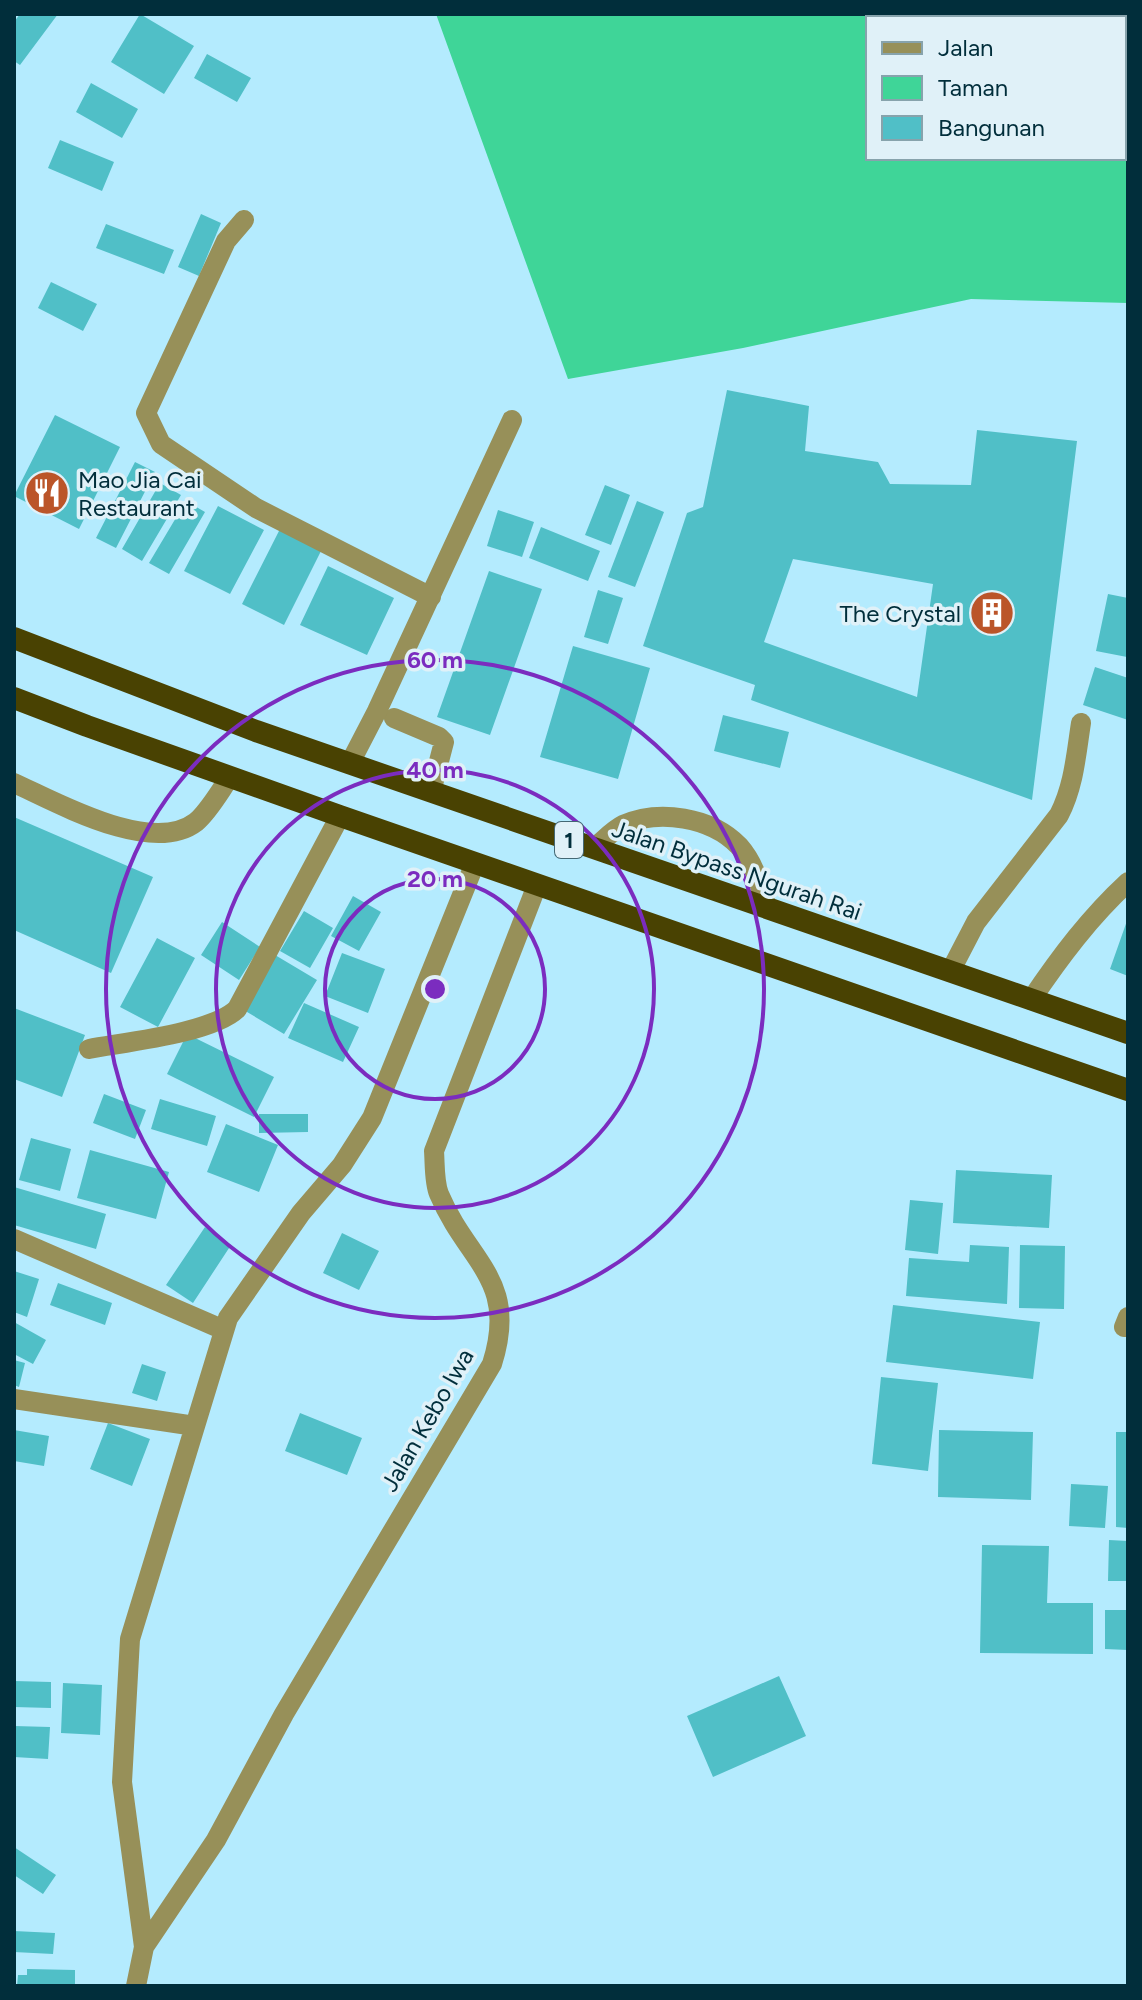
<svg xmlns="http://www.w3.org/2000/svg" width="1142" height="2000" viewBox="0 0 1142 2000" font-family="Figtree,sans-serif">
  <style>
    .green { fill: #3fd598; fill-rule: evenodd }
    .building { fill: #50bfc7; fill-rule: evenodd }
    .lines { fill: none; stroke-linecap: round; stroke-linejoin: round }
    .service { stroke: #979059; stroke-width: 20 }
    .minor { stroke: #979059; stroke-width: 20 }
    .trunk { stroke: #494202; stroke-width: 22 }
    .ring { fill: none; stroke: #7b2cbf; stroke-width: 4 }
    .labels { text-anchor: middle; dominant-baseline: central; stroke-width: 7; stroke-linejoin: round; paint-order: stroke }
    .shield { fill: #e0f1f8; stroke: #446874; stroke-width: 2 }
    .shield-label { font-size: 22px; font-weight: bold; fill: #012e3b }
    .poi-label { font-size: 24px; fill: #012e3b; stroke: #e0f1f8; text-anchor: start }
    .street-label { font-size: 24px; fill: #012e3b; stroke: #e0f1f8 }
    .centre { fill: #7b2cbf; stroke: #e0f1f8; stroke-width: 4 }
    .ring-label { font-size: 24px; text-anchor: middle; font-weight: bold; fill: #7b2cbf; stroke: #e0f1f8; stroke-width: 7; stroke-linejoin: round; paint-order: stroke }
  </style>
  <rect width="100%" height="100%" fill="#b4ebfe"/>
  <!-- green -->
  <path class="green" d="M436,14H1128V303L971,299L743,348L568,379ZM868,18H1124V158H868Z"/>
  <!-- building -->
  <path class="building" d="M20,14H58L20,65L14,61V22Z
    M140,14L194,46L164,94L111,62Z
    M207,54L251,78L237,102L194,78Z
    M91,83L138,109L122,138L76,112Z
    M60,140L114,162L102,191L48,168Z
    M201,214L221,223L199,276L178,267Z
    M106,224L174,250L164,274L96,248Z
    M51,282L97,304L83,331L38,308Z
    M727,390L809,406L805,451L878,462L890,484L971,485L977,430L1077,441L1032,800L751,700L755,685L643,646L687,513L703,507ZM793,559L933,584L917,697L764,642Z
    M55,415L120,447L79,529L14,496Z
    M135,462L155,472L116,548L96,538Z
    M160,483L181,495L142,561L122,549Z
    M605,485L630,495L611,545L585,535Z
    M186,501L205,512L169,574L149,563Z
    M637,501L664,512L635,587L608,577Z
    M218,506L264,530L230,594L184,571Z
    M498,510L534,522L522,557L487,546Z
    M541,527L600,551L588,581L529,558Z
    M280,529L322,549L284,625L242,604Z
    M328,566L394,598L367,655L300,625Z
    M489,571L542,589L490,735L437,717Z
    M598,590L623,598L608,644L584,637Z
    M1108,594L1128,598L1127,657L1096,651Z
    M573,646L650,668L618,779L540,757Z
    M1095,667L1128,678V720L1083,705Z
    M723,715L789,732L780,768L714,751Z
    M14,817L153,877L111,973L14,930Z
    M353,896L381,912L359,951L331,936Z
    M304,911L333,928L310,968L280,951Z
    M1128,918V976L1110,969Z
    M222,922L260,947L239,980L201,955Z
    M157,938L195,958L158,1027L120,1007Z
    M342,953L385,969L368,1013L325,996Z
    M275,955L317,980L284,1034L242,1009Z
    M304,1003L359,1027L343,1062L288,1038Z
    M14,1008L85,1035L62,1097L14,1079Z
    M187,1034L274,1077L254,1117L167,1074Z
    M104,1094L146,1110L135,1139L93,1123Z
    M160,1099L216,1116L207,1146L151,1129Z
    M259,1114H308V1132L259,1133Z
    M226,1124L278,1145L259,1192L207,1172Z
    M31,1138L71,1149L60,1191L19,1180Z
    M90,1150L169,1172L156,1219L77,1198Z
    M956,1170L1052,1175L1049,1228L953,1223Z
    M14,1187L106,1214L96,1249L14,1225Z
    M910,1200L943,1203L938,1254L905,1250Z
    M205,1227L231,1245L193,1303L166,1285Z
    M342,1233L379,1251L359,1290L323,1273Z
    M970,1245L1009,1247L1007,1304L906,1296L909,1258L969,1262Z
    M1020,1245L1065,1246L1064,1309L1019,1308Z
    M14,1271L39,1279L27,1317L14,1312Z
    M58,1283L112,1303L105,1325L50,1305Z
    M893,1305L1040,1322L1033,1379L886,1362Z
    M14,1322L46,1340L33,1364L14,1354Z
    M14,1360L25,1363L19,1387L14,1385Z
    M142,1364L166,1372L157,1401L132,1393Z
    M881,1377L938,1383L928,1471L872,1464Z
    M300,1413L362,1438L347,1475L285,1451Z
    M108,1423L150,1439L132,1486L90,1469Z
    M14,1430L49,1436L44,1466L14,1461Z
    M939,1430L1033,1432L1031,1500L938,1497Z
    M1116,1432H1128V1528L1116,1527Z
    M1071,1484L1108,1486L1105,1528L1069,1526Z
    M1109,1540L1128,1541V1581H1108Z
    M982,1545L1049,1546L1047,1603H1093V1654L980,1653Z
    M1105,1610H1128V1650L1105,1649Z
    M779,1676L806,1736L713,1777L687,1716Z
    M14,1681L51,1682V1708L14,1707Z
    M63,1683L102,1685L100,1735L61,1733Z
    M14,1726L50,1727L48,1759L14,1757Z
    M14,1847L56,1875L43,1894L14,1875Z
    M14,1931L55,1933L53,1954L14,1952Z
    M27,1969L75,1970V1986H17L18,1975H27Z"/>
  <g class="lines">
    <!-- service -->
    <path class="service" d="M394,718L439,737L444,742L431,792
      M14,783C58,803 152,856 196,822C209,811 220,791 230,777
      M594,848C603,841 613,830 623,825C659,809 711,817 739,846C755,864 760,886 767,908
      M950,972L976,922L1059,815C1074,786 1076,755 1081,723
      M1031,1000C1060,957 1090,917 1128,882"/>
    <!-- minor -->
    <path class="minor" d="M244,220L226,241L146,413L161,444L256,508L431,597
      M350,763L377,711L512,420
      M89,1049C126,1042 212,1033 237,1009L340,816
      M14,1239L224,1330
      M1124,1327L1128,1317
      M14,1399L195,1426
      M144,1947L216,1840L284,1714L492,1364C519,1279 468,1263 439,1194C434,1182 435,1164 434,1151L537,885
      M136,1986L144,1947L122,1782L130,1639L228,1318L301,1213L342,1165L372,1118L475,863"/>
    <!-- trunk -->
    <path class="trunk" d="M14,638L256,731L1128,1033
      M14,698L87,726L340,816L1128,1090"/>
  </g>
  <!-- distance rings -->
  <g class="ring">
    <circle cx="435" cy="989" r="110"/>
    <circle cx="435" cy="989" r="219"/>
    <circle cx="435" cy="989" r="329"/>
  </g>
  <!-- icons -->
  <defs>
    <g id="restaurant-disc" transform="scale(2.3)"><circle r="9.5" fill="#bb5529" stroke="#e0f1f8"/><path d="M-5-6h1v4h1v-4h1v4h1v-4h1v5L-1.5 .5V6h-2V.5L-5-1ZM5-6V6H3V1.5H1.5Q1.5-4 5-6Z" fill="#fff"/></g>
    <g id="building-disc" transform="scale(2.3)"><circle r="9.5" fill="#bb5529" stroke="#e0f1f8"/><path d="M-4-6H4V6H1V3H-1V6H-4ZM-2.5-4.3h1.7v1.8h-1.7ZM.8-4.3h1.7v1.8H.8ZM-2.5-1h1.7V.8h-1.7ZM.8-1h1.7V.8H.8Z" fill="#fff"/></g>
  </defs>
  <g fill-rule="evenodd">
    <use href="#restaurant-disc" x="47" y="493"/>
    <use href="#building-disc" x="992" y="613"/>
  </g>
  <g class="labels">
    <!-- shield labels -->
    <rect class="shield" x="555" y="822" width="28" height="36" rx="6"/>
    <g class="shield-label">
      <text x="569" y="840">1</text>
    </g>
    <!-- poi labels -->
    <g class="poi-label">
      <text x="78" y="479">Mao Jia Cai<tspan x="78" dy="28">Restaurant</tspan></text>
      <text x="961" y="613" text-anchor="end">The Crystal</text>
    </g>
    <!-- street labels -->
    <g class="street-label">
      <text transform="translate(737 870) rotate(19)">Jalan Bypass Ngurah Rai</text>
      <text transform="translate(427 1420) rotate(-60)">Jalan Kebo Iwa</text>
    </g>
  </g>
  <circle cx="435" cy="989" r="12" class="centre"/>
  <g class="ring-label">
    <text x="435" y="668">60 m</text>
    <text x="435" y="778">40 m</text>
    <text x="435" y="887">20 m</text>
  </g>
  <!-- border -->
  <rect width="1142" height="2000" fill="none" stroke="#012e3b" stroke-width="32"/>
  <!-- legend -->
  <rect x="866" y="16" width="260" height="144" fill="#e0f1f8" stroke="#87a3ac" stroke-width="2"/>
  <rect x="882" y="42" width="40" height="12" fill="#979059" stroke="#87a3ac" stroke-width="2"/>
  <text x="938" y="56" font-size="24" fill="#012e3b">Jalan</text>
  <rect x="882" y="76" width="40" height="24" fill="#3fd598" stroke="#87a3ac" stroke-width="2"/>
  <text x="938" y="96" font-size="24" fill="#012e3b">Taman</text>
  <rect x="882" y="116" width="40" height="24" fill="#50bfc7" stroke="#87a3ac" stroke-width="2"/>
  <text x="938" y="136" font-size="24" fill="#012e3b">Bangunan</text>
</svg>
